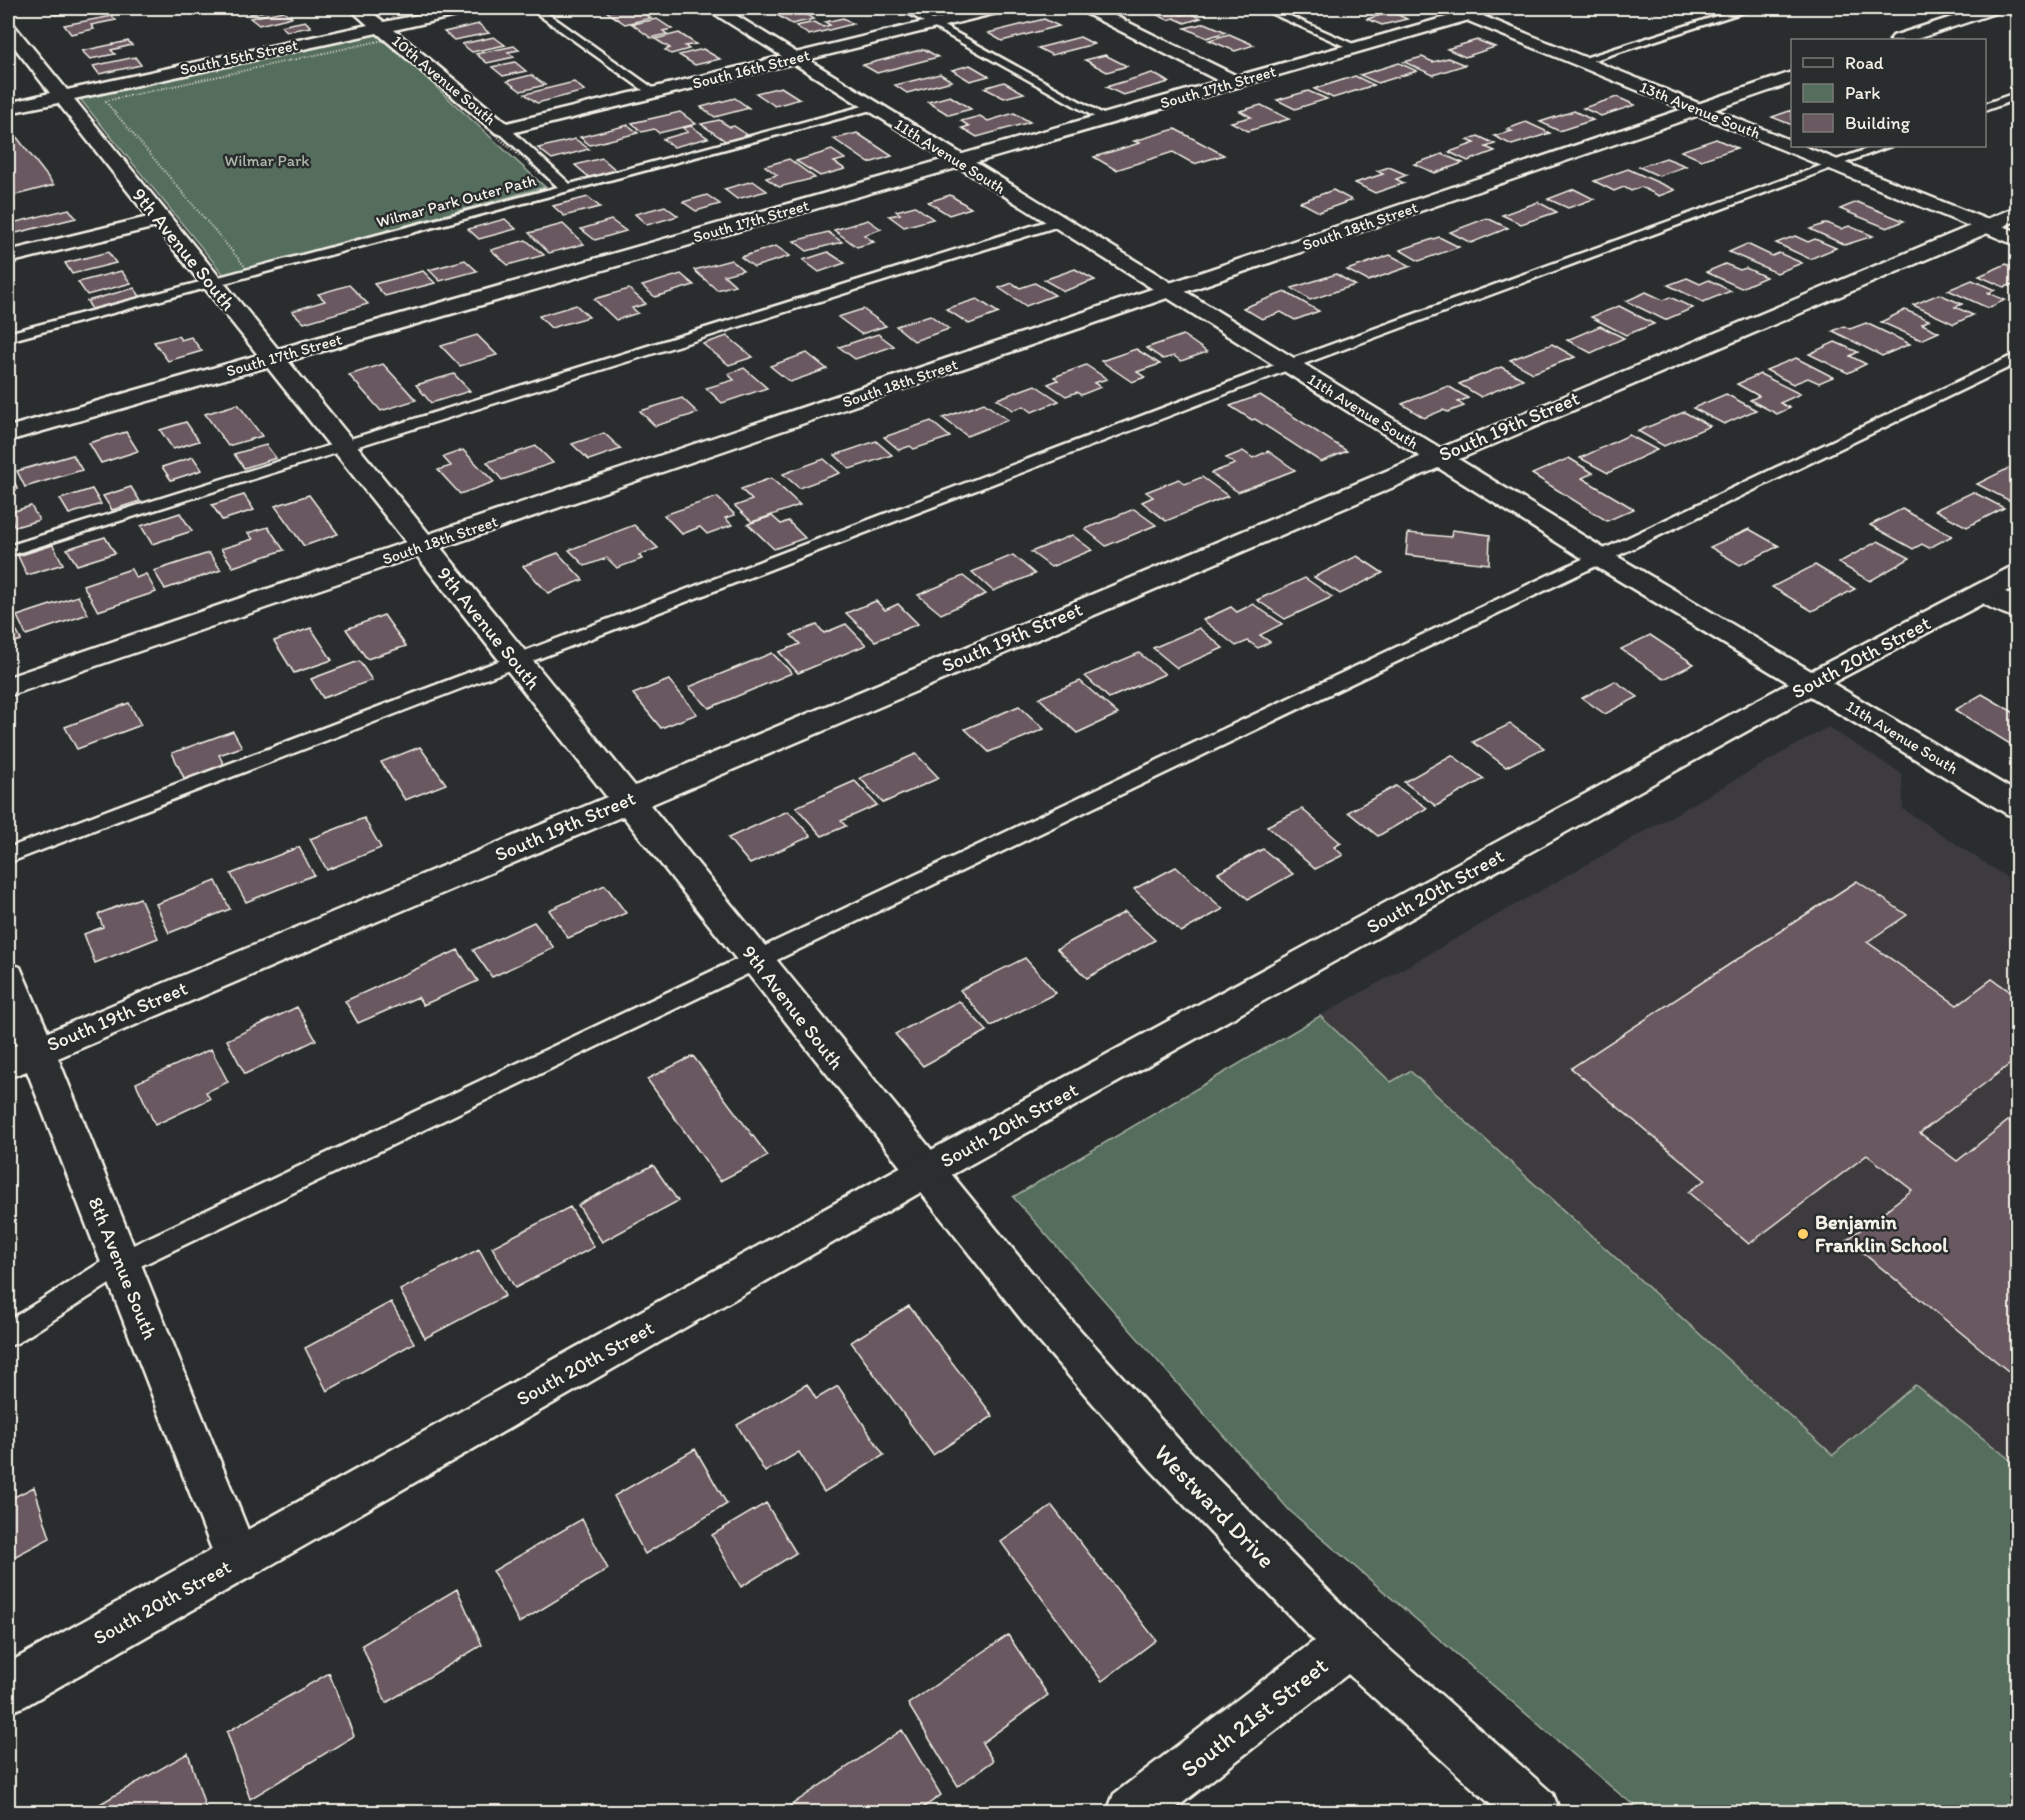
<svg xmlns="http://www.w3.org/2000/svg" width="2025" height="1820" viewBox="0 0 2025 1820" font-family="Itim,sans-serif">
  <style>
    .built { fill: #3d3a3d }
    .green { fill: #546d5c; stroke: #a4afa2; stroke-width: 1.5 }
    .building { fill: #6a5961; stroke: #f4f1e8; stroke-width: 1.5 }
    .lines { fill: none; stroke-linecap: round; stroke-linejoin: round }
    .service-casing { stroke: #f4f1e8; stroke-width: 5 }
    .minor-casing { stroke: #f4f1e8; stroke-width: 5 }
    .tertiary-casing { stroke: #f4f1e8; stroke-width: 5 }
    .path { stroke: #f4f1e8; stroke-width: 2; stroke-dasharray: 1 2; stroke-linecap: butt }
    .service { fill: #2a2d2e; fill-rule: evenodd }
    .minor { fill: #2a2d2e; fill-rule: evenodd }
    .tertiary { fill: #2a2d2e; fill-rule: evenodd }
    .poi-dot { fill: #ffd166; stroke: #2a2d2e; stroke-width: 2 }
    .labels { text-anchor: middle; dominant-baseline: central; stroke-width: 5; stroke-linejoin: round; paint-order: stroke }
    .far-street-label { font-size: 16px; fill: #f4f1e8; stroke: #2a2d2e }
    .far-park-label { font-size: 16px; fill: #acb6a9; stroke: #2a2d2e }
    .street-label { font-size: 20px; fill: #f4f1e8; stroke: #2a2d2e }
    .poi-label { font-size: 20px; font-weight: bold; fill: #f4f1e8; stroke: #2a2d2e; text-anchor: start }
    .near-street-label { font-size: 24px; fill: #f4f1e8; stroke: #2a2d2e }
  </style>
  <rect width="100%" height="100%" fill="#2a2d2e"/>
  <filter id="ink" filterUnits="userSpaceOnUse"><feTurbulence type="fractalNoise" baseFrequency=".0167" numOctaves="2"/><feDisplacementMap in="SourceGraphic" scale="12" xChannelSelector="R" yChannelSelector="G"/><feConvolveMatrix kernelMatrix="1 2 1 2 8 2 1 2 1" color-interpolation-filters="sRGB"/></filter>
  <g filter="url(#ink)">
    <!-- built -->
    <path class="built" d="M1828,727L1902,774L1903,809L2017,884V1465L1915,1385L1833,1455L1410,1071L1391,1082L1320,1016Z"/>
    <!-- green -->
    <path class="green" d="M378,34L545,187L224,275L80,99Z
      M1320,1016L1391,1082L1410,1071L1833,1455L1915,1385L2017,1465V1812H1645L1623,1797L1290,1511L1013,1197Z"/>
    <!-- building -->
    <path class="building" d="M50,8H93L55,15Z
      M243,8H280L251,14Z
      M627,8H635L651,18L625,24L607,12Z
      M791,8H801L805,10L800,11L814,19L792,24L772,12Z
      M1143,8H1173L1169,9L1181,15L1190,13L1201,18L1185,23L1174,18L1168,20Z
      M283,11L292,17L259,25L250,18Z
      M1392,12L1407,19L1382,25L1367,19Z
      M112,16L116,20L91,25L94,29L71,34L64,25Z
      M843,18L853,24L809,35L796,26L815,22L823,27L830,25L825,22Z
      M657,19L672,29L663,31L667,34L651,38L632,24Z
      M1044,19L1059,26L1002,41L988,33Z
      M305,21L311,27L287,31L281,26Z
      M1205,23L1226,32L1207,38L1185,28Z
      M479,24L489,33L454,40L444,32Z
      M679,33L696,44L685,46L689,49L671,54L665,50L670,48L655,39Z
      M1229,34L1254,45L1235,51L1209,40Z
      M494,37L505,45L472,52L462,44Z
      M1080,37L1094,44L1052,55L1038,48Z
      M1477,40L1495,47L1465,57L1447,49Z
      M128,41L132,45L111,50L115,54L90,59L82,51Z
      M514,46L519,50L508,52L514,57L487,63L476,54Z
      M703,49L720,59L695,65L679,55Z
      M924,49L938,57L877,73L863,65Z
      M1105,55L1127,66L1107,72L1085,60Z
      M135,57L141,65L99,74L93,66Z
      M1422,57L1433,62L1448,58L1465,65L1433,75L1404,62Z
      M515,62L526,71L503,76L492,67Z
      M1399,63L1417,71L1378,83L1360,75Z
      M970,65L989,76L970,81L952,70Z
      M1152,73L1169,82L1123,95L1106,87Z
      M940,74L952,81L907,93L895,85Z
      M531,75L545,85L521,91L507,81Z
      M1355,76L1374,85L1333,98L1314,89Z
      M574,82L585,91L537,103L525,94Z
      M1004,82L1024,93L1004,98L984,88Z
      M781,87L800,99L775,106L756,93Z
      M1308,91L1327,99L1295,109L1277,100Z
      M950,96L971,109L949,115L928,102Z
      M1617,97L1635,105L1601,116L1583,108Z
      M735,98L749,108L715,117L701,107Z
      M1261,105L1289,119L1248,131L1231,122L1251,117L1240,111Z
      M1792,110V125L1772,117Z
      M1574,111L1593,120L1559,131L1540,122Z
      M680,112L696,124L659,133L654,129L642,132L632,123Z
      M1014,113L1030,122L977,137L962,128L969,126L961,121L980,116L988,121Z
      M719,120L730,127L734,126L749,136L727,142L701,124Z
      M1526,122L1550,133L1512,145L1494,136L1512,131L1507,129Z
      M628,125L638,133L590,145L580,137Z
      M691,126L708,138L674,147L663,139L688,132L683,128Z
      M1175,129L1224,155L1194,164L1173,152L1116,170L1094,157L1140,143L1134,141Z
      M12,131L54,185L8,197V132Z
      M857,133L892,156L869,163L834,139Z
      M1478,136L1495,144L1486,147L1495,151L1468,161L1449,152L1475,143L1467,140Z
      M575,139L589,149L552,159L538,148Z
      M1716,139L1737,148L1701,160L1681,151Z
      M832,150L845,159L834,162L845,169L820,176L796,161Z
      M1442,154L1463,163L1435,173L1414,164Z
      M602,158L617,171L590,178L575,165Z
      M1666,158L1686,166L1659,176L1639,167Z
      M789,159L815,178L779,187L766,178L777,175L765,166Z
      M1389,167L1407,175L1396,179L1404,183L1375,193L1355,183L1383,174L1377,171Z
      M1628,169L1675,190L1659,196L1641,187L1631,191L1624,187L1614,191L1594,181Z
      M753,181L767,191L737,199L724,189Z
      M1574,189L1594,199L1568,208L1548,199Z
      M1333,190L1352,200L1319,212L1300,202Z
      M707,195L720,204L696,211L683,202Z
      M950,195L971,208L949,215L928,202Z
      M588,197L600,207L564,216L553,206Z
      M1538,202L1557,212L1521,224L1502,215Z
      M1857,202L1904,221L1887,228L1840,209Z
      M665,206L678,216L647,225L635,214Z
      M915,206L933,219L904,227L889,216L900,214L896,211Z
      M69,209L76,218L8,235V224Z
      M1487,218L1508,228L1471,243L1450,232Z
      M505,219L516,229L479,239L468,229Z
      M611,220L626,231L595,240L581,229Z
      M868,220L881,229L864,235L874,242L857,247L834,230Z
      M1827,223L1841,229L1849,226L1873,236L1845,245L1810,229Z
      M563,224L584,244L549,253L529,233Z
      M828,232L842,242L807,251L794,241Z
      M1795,236L1808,242L1815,239L1836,248L1810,259L1776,243Z
      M1439,237L1459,247L1419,261L1400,250Z
      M526,240L544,255L508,265L491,250Z
      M1747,244L1772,256L1779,253L1802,263L1777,273L1729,252Z
      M776,246L790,256L754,267L741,257Z
      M108,252L116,263L72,274L65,263Z
      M828,252L845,263L819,272L803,260Z
      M1390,255L1411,266L1368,281L1347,270Z
      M465,260L477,271L440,281L429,270Z
      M731,260L743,270L724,275L735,285L717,290L694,270Z
      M1725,264L1740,270L1746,268L1766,277L1741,288L1706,272Z
      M2006,264L2018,269V283L2004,287L1979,276Z
      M1075,269L1095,280L1064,291L1044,280Z
      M121,271L131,283L87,295L78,282Z
      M423,271L435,283L385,296L374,284Z
      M681,274L694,285L655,297L642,286Z
      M1336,274L1355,285L1310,300L1292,288Z
      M1687,278L1700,284L1709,280L1731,291L1703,302L1668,285Z
      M1972,280L1995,290L1988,293L2005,300L1988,308L1948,290Z
      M1012,283L1020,288L1035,283L1055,295L1026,306L999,288Z
      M349,285L368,304L304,323L292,311L325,301L318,294Z
      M134,288L143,300L94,313L87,301Z
      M629,289L646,304L632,308L638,313L616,320L594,299Z
      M1285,292L1319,311L1295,320L1281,312L1262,319L1243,308Z
      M1646,292L1663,300L1670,297L1693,308L1665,320L1626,301Z
      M1939,294L1962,304L1955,307L1973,315L1954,324L1913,305Z
      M977,299L999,313L969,324L946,309Z
      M576,305L589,317L551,328L539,316Z
      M1619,306L1654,324L1626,335L1591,317Z
      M863,309L886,326L861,334L838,317Z
      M1905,310L1929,320L1922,324L1939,332L1921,340L1881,322Z
      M930,315L949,329L914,341L896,326Z
      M1866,323L1910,344L1882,356L1833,331L1844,326L1850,329Z
      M1600,326L1624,338L1591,353L1567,340Z
      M878,334L894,346L855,359L839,347Z
      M477,335L497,355L460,366L441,346Z
      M1183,335L1207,352L1181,361L1174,356L1163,359L1146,348Z
      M178,336L181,340L191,337L202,351L168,361L154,342Z
      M727,336L753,357L729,365L703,344Z
      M1835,342L1858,352L1850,356L1866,364L1848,373L1809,354Z
      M1552,344L1575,357L1533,373L1510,360Z
      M1136,349L1160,364L1137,372L1145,377L1132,382L1101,361Z
      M807,353L827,369L790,382L770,366Z
      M1796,358L1833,377L1819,383L1808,378L1793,384L1766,370Z
      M383,364L416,400L381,411L349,375Z
      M1086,365L1107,379L1094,383L1101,387L1081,395L1077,392L1066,396L1048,384L1058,380L1054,377Z
      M1501,367L1523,379L1481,397L1459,384Z
      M744,368L767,388L722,403L706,388L734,380L728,374Z
      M454,374L470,391L431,403L416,385Z
      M1760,374L1800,394L1780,403L1790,408L1777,414L1750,400L1759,396L1737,384Z
      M1035,385L1059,401L1032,412L1024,406L1013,410L997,399Z
      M1448,386L1468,398L1458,402L1464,406L1448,412L1443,410L1424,418L1402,404Z
      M1726,394L1756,410L1724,424L1693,408Z
      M1260,395L1347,451L1321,462L1255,419L1252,420L1230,406Z
      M682,398L698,413L655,426L640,411Z
      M984,403L1008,420L967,436L943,418Z
      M238,404L262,436L228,446L205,414Z
      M1684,412L1710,426L1664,446L1638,431Z
      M931,421L950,437L914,449L910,446L899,450L884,437Z
      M186,422L199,441L173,449L160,430Z
      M126,432L138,451L101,463L89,443Z
      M604,433L621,449L589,460L572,444Z
      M1629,435L1657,450L1608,473L1580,458Z
      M876,441L892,455L850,469L835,455Z
      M266,445L276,458L244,468L234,454Z
      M536,446L553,463L502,480L487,462Z
      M463,450L494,482L460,494L438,470L451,466L443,457Z
      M1243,451L1253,458L1268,451L1295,470L1238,492L1211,473L1235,464L1226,458Z
      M73,455L82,470L25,487L17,471Z
      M193,457L202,470L171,480L162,467Z
      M1569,458L1593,473L1582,478L1634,509L1607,521L1532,474Z
      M824,459L840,473L799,488L783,474Z
      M2009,468L2018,472V499L2012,502L1977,484Z
      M10,474L18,489L8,492V475Z
      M1202,477L1228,496L1166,521L1142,502L1153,497L1146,492L1179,479L1185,484Z
      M771,478L800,505L752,522L735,506L752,500L741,489Z
      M131,487L140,501L112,510L103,496Z
      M92,489L101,504L69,514L60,499Z
      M1973,492L2004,508L1967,527L1935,510Z
      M244,495L254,510L222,520L212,505Z
      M309,495L338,534L304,546L275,506Z
      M717,497L735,515L725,518L732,525L707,534L700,527L682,534L664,515Z
      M31,506L39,520L15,527L8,513Z
      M1134,509L1156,525L1106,546L1085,529Z
      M1902,509L1952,536L1929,548L1922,544L1913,549L1870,525Z
      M180,513L192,531L152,544L141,526Z
      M772,516L781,524L788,521L805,538L774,549L748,524Z
      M634,525L658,548L639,555L642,559L617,568L607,558L585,566L569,550Z
      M268,527L284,550L233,567L221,549L253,539L248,533Z
      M1749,529L1779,546L1740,565L1710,547Z
      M1452,530L1490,535L1489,564L1406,555L1408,533L1451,537Z
      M1072,535L1092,550L1051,567L1031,552Z
      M105,537L115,553L77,565L67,549Z
      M1878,541L1910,558L1870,581L1838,563Z
      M53,545L63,564L27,575L18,556Z
      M209,553L221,570L165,589L154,571Z
      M558,553L583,580L548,593L523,566Z
      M1013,555L1035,574L993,591L972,572Z
      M1357,556L1383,573L1340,594L1314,577Z
      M1815,565L1855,589L1812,611L1772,587Z
      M131,569L136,578L146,574L156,592L98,611L83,585Z
      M963,576L986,594L941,614L918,595Z
      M1305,578L1332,597L1285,619L1257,600Z
      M78,596L88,614L26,635L17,616Z
      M876,601L885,610L898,604L918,624L875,641L846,613Z
      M1253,604L1282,624L1260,635L1270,642L1258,648L1248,641L1236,646L1203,620L1231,607L1237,612Z
      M8,614L21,640L8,644Z
      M384,615L406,646L367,659L346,629Z
      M846,624L866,645L798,673L779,652L800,644L791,635L817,625L824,633Z
      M311,628L332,660L294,673L274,641Z
      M1199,628L1223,648L1177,668L1153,648Z
      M1650,635L1694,664L1664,679L1621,649Z
      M772,653L792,673L709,708L689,687Z
      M1139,653L1165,674L1109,698L1085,676Z
      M359,661L372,680L323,698L311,679Z
      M669,680L697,714L661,728L633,694Z
      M1080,681L1118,714L1077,733L1039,698Z
      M1615,681L1638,697L1605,714L1582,698Z
      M1982,694L2018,715V749L1955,710Z
      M129,703L141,725L77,749L65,727Z
      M1019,706L1044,729L989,752L965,729Z
      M1510,724L1544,748L1506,767L1473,742Z
      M233,731L242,747L219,755L225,767L186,782L172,753Z
      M420,747L446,784L405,800L381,762Z
      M916,754L939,778L883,803L860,778Z
      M1452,755L1484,779L1436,806L1404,782Z
      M855,781L877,805L841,821L846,826L822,836L796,807Z
      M1396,786L1427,808L1378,836L1348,812Z
      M1302,809L1341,843L1334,847L1343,855L1315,869L1267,826Z
      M788,811L811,836L750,864L728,838Z
      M364,818L381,848L327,870L310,839Z
      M299,847L314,875L246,902L231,874Z
      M1263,849L1293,874L1248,899L1218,873Z
      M1176,867L1223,909L1181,932L1134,889Z
      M216,881L230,909L169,933L156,904Z
      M1857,881L1907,915L1867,942L1957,1005L1992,979L2018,997V1058L1920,1133L1957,1161L2008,1121L2018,1128V1379L1847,1240L1912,1190L1867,1155L1749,1244L1688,1192L1705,1180L1571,1068Z
      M605,885L626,913L568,938L549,910Z
      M140,898L158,938L95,963L84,934L103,927L98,914Z
      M1125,912L1155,940L1087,978L1057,949Z
      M534,922L554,948L492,977L473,950Z
      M458,950L478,981L423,1005L418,997L358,1023L345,1001Z
      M1025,958L1056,993L991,1026L960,990Z
      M959,1001L987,1031L923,1066L895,1034Z
      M297,1007L316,1040L245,1074L227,1040Z
      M211,1049L228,1082L206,1092L210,1099L155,1125L136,1083Z
      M693,1056L768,1156L720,1181L647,1079Z
      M653,1165L678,1201L602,1242L578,1205Z
      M570,1207L594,1247L515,1288L492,1247Z
      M479,1249L505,1296L425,1338L400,1290Z
      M391,1302L414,1343L327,1391L305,1348Z
      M909,1306L993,1416L933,1455L851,1342Z
      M807,1384L816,1399L838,1386L884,1455L824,1492L799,1452L765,1472L737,1425Z
      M695,1449L727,1504L645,1554L614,1496Z
      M34,1487L50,1538L8,1560V1500Z
      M766,1503L796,1553L741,1587L712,1535Z
      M1052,1506L1156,1640L1102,1681L1001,1542Z
      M582,1519L608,1569L519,1623L493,1571Z
      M457,1589L482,1645L386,1703L362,1645Z
      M1008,1635L1048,1695L982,1743L993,1761L958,1786L908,1704Z
      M329,1673L354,1736L250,1799L227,1732Z
      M902,1730L941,1795L917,1812H781Z
      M188,1753L207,1812H86Z"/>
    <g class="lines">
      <!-- service casing -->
      <g class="service-casing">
        <path id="service" d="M529,8H540L660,93L654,96L650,95Z
          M899,8H911L1112,119L1106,123L1102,121Z
          M1259,8H1272L1360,47L1355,50L1351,49Z
          M1742,8H1756L1585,63L1581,64L1575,61Z
          M2018,92V99L1984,111V104Z
          M871,104L875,105V109L8,341V333L558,187L499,132V126H507L570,184Z
          M1875,146H1891L1293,368L8,863V848L1283,362Z
          M1057,218L1062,219L1063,222L1062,225L8,556V546Z
          M2018,353V363L130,1271L17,1343L8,1346V1321L112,1255Z"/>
      </g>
      <!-- minor casing -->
      <g class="minor-casing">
        <path id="minor" d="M349,8H366L384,22L451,8H480L478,11L394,30L507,123L981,8H1007L1005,11L503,135L496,133L377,33L74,99L278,349L1219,81L1081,11L1079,8H1099L1237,76L1478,8H1502L1500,11L288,361L429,534L1792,72V83L441,548L635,786L2018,206V220L650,805L1064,1312L1180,1441L1365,1628L1553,1794L1560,1812H1499L1348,1674L1171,1812H1107L1114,1794L1314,1641L1150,1469L1036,1338L623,816L58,1058L260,1560L254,1576L238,1582L222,1576L27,1071L8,1078V1049L17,1045L8,1019V963L20,967L48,1032L607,797L417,556L8,696V677L406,542L267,367L8,441V427L258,355L156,227L8,263V251L148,217L58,103L8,113V103L50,93L8,39V24L14,25L67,90L368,25Z
          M1980,8H2003L2001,11L1914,40H1890L1893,36Z
          M1985,584L1995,586L2018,599V618C2003,614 1980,605 1971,592L1975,586Z"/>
      </g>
      <!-- tertiary casing -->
      <g class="tertiary-casing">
        <path id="tertiary" d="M705,8H724L1608,551L1811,671L2009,568L2018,566V585L1832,683L2018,793V817L2007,814L1810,696L937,1183L25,1706L8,1713V1663L911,1161L1789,683L1590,563Z
          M1442,8H1463L1792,141V146H1803L2018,232V246L1444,11Z"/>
      </g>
      <!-- path -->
      <path class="path" d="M384,40L555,186L248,270L105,101Z"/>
      <!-- service -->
      <use href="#service" class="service"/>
      <!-- minor -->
      <use href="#minor" class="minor"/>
      <!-- tertiary -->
      <use href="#tertiary" class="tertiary"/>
    </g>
  </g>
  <!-- markers -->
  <circle class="poi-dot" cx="1803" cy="1234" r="6"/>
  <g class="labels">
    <!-- far-street labels -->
    <g class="far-street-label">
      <text transform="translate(239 57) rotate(-12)">South 15th Street</text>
      <text transform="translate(751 69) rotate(-14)">South 16th Street</text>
      <text transform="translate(444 80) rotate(40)">10th Avenue South</text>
      <text transform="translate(1218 87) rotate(-16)">South 17th Street</text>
      <text transform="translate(1700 110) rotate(22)">13th Avenue South</text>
      <text transform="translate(950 156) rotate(32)">11th Avenue South</text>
      <text transform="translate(456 201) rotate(-15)">Wilmar Park Outer Path</text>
      <text transform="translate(751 221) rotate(-16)">South 17th Street</text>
      <text transform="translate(1360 226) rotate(-19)">South 18th Street</text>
      <text transform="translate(284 355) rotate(-16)">South 17th Street</text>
      <text transform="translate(900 383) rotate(-19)">South 18th Street</text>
      <text transform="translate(1363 411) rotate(32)">11th Avenue South</text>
      <text transform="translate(440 540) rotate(-19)">South 18th Street</text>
      <text transform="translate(1902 737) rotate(31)">11th Avenue South</text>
    </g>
    <!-- far-park labels -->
    <g class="far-park-label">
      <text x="267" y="160">Wilmar Park</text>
    </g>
    <!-- street labels -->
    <g class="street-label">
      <text transform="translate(184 249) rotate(51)">9th Avenue South</text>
      <text transform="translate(1509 426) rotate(-23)">South 19th Street</text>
      <text transform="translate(489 628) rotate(51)">9th Avenue South</text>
      <text transform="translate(1012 637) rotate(-23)">South 19th Street</text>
      <text transform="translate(1861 657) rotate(-28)">South 20th Street</text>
      <text transform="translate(565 826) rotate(-23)">South 19th Street</text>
      <text transform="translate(1435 891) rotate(-29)">South 20th Street</text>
      <text transform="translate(793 1007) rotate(52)">9th Avenue South</text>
      <text transform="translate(117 1016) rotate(-23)">South 19th Street</text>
      <text transform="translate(1009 1125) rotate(-29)">South 20th Street</text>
      <text transform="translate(123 1268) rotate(68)">8th Avenue South</text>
      <text transform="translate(585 1363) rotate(-29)">South 20th Street</text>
      <text transform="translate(162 1602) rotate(-29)">South 20th Street</text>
    </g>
    <!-- poi labels -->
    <g class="poi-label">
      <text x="1815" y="1222">Benjamin<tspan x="1815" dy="23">Franklin School</tspan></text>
    </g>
    <!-- near-street labels -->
    <g class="near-street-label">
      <text transform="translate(1215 1506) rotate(46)">Westward Drive</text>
      <text transform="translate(1254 1717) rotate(-38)">South 21st Street</text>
    </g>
  </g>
  <!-- margin -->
  <rect width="2025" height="1820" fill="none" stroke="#2a2d2e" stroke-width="30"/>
  <rect x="15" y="15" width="1995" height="1790" fill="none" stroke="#f4f1e8" stroke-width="2" filter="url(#ink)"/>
  <!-- legend -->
  <rect x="1791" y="39" width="195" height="108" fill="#2a2d2e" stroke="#7b7b78" stroke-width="1.5"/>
  <rect x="1803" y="58" width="30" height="9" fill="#2a2d2e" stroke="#7b7b78" stroke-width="1.5"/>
  <text x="1845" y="69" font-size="18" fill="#f4f1e8">Road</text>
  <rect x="1803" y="84" width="30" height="18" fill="#546d5c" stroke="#7b7b78" stroke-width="1.5"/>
  <text x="1845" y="99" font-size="18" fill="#f4f1e8">Park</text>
  <rect x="1803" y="114" width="30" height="18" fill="#6a5961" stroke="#7b7b78" stroke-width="1.5"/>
  <text x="1845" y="129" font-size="18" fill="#f4f1e8">Building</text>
</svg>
